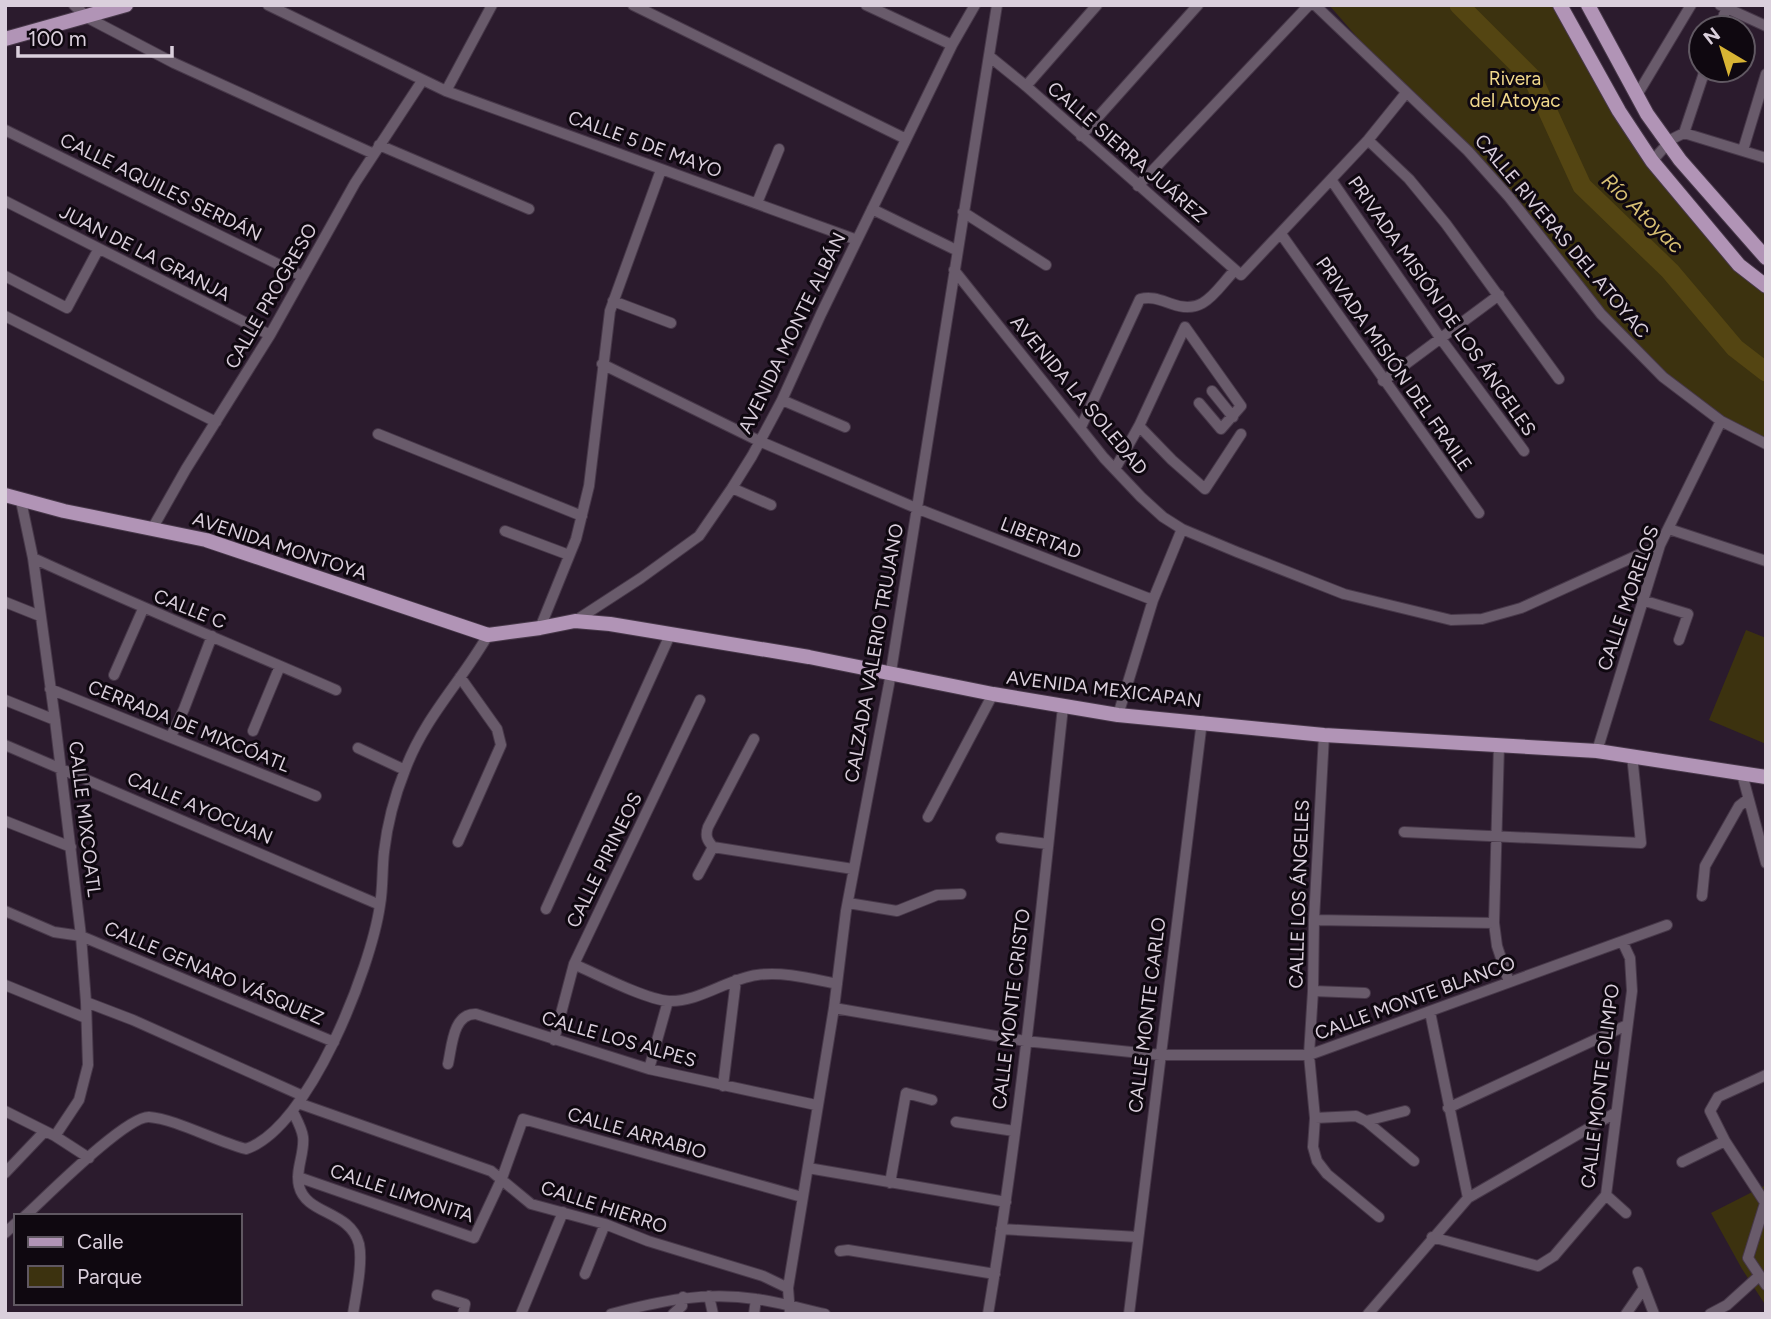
<svg xmlns="http://www.w3.org/2000/svg" width="1771" height="1319" viewBox="0 0 1771 1319" font-family="Figtree,sans-serif">
  <style>
    .green { fill: #3c320f }
    .lines { fill: none; stroke-linecap: round; stroke-linejoin: round }
    .river { stroke: #544512; stroke-width: 19 }
    .minor-casing { stroke: #473849; stroke-width: 12 }
    .major-casing { stroke: #473849; stroke-width: 16 }
    .minor { stroke: #695b6b; stroke-width: 10 }
    .major { stroke: #b194b6; stroke-width: 14 }
    .labels { text-anchor: middle; dominant-baseline: central; stroke-width: 6; stroke-linejoin: round; paint-order: stroke }
    .park-label { font-size: 19px; fill: #f2d98c; stroke: #0f0810 }
    .street-label { font-size: 19px; fill: #dacfdc; stroke: #0f0810 }
    .water-label { font-size: 21px; font-style: italic; fill: #d7bf73; stroke: #0f0810 }
  </style>
  <rect width="100%" height="100%" fill="#2b1b2d"/>
  <!-- green -->
  <path class="green" d="M1329,5H1560L1652,161L1766,284V444L1721,421L1625,340L1509,197L1405,92Z
    M1746,630L1766,638V744L1709,720Z
    M1766,1185V1306L1742,1269L1711,1213Z"/>
  <g class="lines">
    <!-- river -->
    <path class="river" d="M1459,5L1533,79L1582,186L1670,271L1735,348L1766,372"/>
    <!-- minor casing -->
    <g class="minor-casing">
      <path id="minor" d="M74,5L88,18L174,63L374,154
        M268,5L446,91L857,240
        M633,5L906,139
        M866,5L952,45
        M1315,5L1468,151L1509,197L1601,314L1663,377L1721,421L1766,444
        M1720,5L1766,26
        M1720,28L1727,5
        M989,56L1026,86L1241,275L1368,140L1406,93
        M1026,86L1097,5
        M446,91L492,5
        M1637,95L1691,5
        M5,130L302,276
        M1684,133L1705,70
        M1081,136L1198,5
        M1368,140L1409,179L1446,224L1559,379
        M379,145L529,209
        M1743,150L1766,74
        M1652,161L1672,139L1684,133L1766,158
        M1332,181L1441,339L1524,451
        M1138,186L1309,5
        M5,201L270,335
        M757,203L779,149
        M872,209L956,250
        M963,212L1046,265
        M1281,234L1479,513
        M954,270L1104,458L1141,497L1163,517L1182,529L1237,552L1344,594L1451,620L1482,619L1521,608L1660,545
        M5,276L67,308L98,250
        M613,301L671,323
        M5,316L216,422
        M602,364L759,441L916,508L1153,600
        M1383,381L1499,295
        M1212,391L1233,417
        M782,400L845,427
        M1139,426L1172,460L1205,489L1241,434
        M1081,427L1140,299C1152,296 1160,300 1172,304C1204,316 1215,291 1235,270
        M378,434L582,516
        M1115,469L1139,426L1185,327L1241,406L1221,429L1199,403
        M732,488L771,505
        M21,501L33,558L55,720L81,936L86,1002L88,1065L79,1100L55,1136
        M152,529L186,469L270,335L355,183L422,81
        M1669,529L1766,561
        M505,531L569,555
        M33,558C133,604 235,646 336,690
        M1642,600L1688,614L1679,640
        M5,602L40,616
        M575,621L641,578L699,536L732,488L752,456L782,400L821,314L952,45L975,5
        M540,628L576,539L589,486L610,311L661,170
        M114,675L143,609
        M50,689L316,796
        M5,700L55,720
        M1118,715L1153,600L1182,529
        M253,731L280,666
        M1324,735L1314,920L1313,991L1309,1055L1315,1118L1313,1147L1317,1161L1327,1174L1379,1217
        M171,736L184,709L212,636
        M5,745L380,905
        M1499,745L1494,923L1497,946L1509,982
        M358,748L405,770
        M1597,751L1660,545L1721,421
        M1742,774L1766,863
        M928,817L993,694
        M5,821L71,847
        M1404,832L1641,843L1632,755
        M1001,838L1048,844
        M458,842L501,745L497,729L460,677
        M713,847L853,869
        M713,847C707,840 705,836 708,827L754,739
        M698,875L713,847
        M1702,896L1705,866L1739,806L1748,799
        M848,903L897,911L937,895L961,894
        M546,909L670,635
        M5,911L54,932L81,936L334,1042
        M1314,920L1494,923
        M574,964C596,974 647,1000 669,1001C699,1002 727,979 757,975C783,971 812,979 837,984
        M5,985L86,1018
        M1313,991L1365,993
        M86,1002L133,1020L303,1096
        M834,1008L1025,1041L1160,1055H1309L1667,925
        M1430,1012L1468,1198
        M554,1040L574,964L700,700
        M448,1064C452,1046 453,1013 476,1014L649,1069L816,1105
        M649,1069L668,1001
        M723,1086L736,980
        M298,1103L491,1171L531,1204L605,1224L648,1241L763,1276L788,1288
        M1448,1108L1627,1025
        M5,1111L55,1136L89,1158
        M293,1112C297,1120 302,1129 303,1137C305,1153 295,1170 299,1186C306,1215 350,1210 359,1244C363,1263 356,1294 353,1314
        M1315,1118L1356,1116L1366,1121L1414,1161
        M1366,1121L1405,1111
        M956,1122L1014,1131
        M1682,1162L1725,1141
        M808,1168L1006,1202
        M5,1173L45,1131
        M298,1177L474,1238L502,1178L523,1119L802,1197
        M890,1183L906,1093L932,1100
        M1606,1195L1626,1213
        M1766,1200L1748,1258L1766,1285
        M1764,1201L1725,1141L1710,1111L1718,1097L1766,1075
        M25,1216C46,1197 126,1116 149,1117C176,1119 217,1142 246,1149C309,1128 371,968 380,905C383,888 382,870 384,852C387,826 395,795 405,770C424,718 461,682 488,635
        M1001,1229L1138,1237
        M5,1233L16,1223
        M1432,1237L1538,1266L1554,1256L1606,1195L1632,991L1630,958L1623,943
        M840,1251L848,1250L995,1274
        M1638,1272L1654,1314
        M585,1274L605,1224
        M437,1295L465,1304L463,1314
        M709,1296L713,1314
        M521,1314L563,1212
        M611,1314C659,1301 706,1291 756,1299C779,1302 802,1309 825,1314
        M673,1314L682,1306L683,1297
        M754,1314L756,1299
        M790,1314L788,1288L834,1008L846,911L889,684L997,5
        M988,1314C1022,1113 1041,909 1063,707
        M1129,1314L1202,721
        M1368,1314L1468,1198L1615,1113
        M1626,1314L1644,1288
        M1710,1314L1727,1305L1759,1276"/>
    </g>
    <!-- major casing -->
    <g class="major-casing">
      <path id="major" d="M1560,5L1619,111L1652,161L1739,265L1766,286
        M1588,5L1647,114L1680,160L1766,258
        M5,39L126,5
        M5,495L64,511L206,540L488,635L540,628L575,621L610,624L809,657L993,694L1118,715L1324,735L1597,751L1766,777"/>
    </g>
    <!-- minor -->
    <use href="#minor" class="minor"/>
    <!-- major -->
    <use href="#major" class="major"/>
  </g>
  <g class="labels">
    <!-- park labels -->
    <g class="park-label">
      <text x="1515" y="78">Rivera<tspan x="1515" dy="22">del Atoyac</tspan></text>
    </g>
    <!-- street labels -->
    <g class="street-label">
      <text transform="translate(645 144) rotate(20)">CALLE 5 DE MAYO</text>
      <text transform="translate(1127 152) rotate(41)">CALLE SIERRA JUÁREZ</text>
      <text transform="translate(161 187) rotate(26)">CALLE AQUILES SERDÁN</text>
      <text transform="translate(1562 236) rotate(50)">CALLE RIVERAS DEL ATOYAC</text>
      <text transform="translate(145 253) rotate(27)">JUAN DE LA GRANJA</text>
      <text transform="translate(271 296) rotate(-60)">CALLE PROGRESO</text>
      <text transform="translate(1442 306) rotate(55)">PRIVADA MISIÓN DE LOS ÁNGELES</text>
      <text transform="translate(792 333) rotate(-64)">AVENIDA MONTE ALBÁN</text>
      <text transform="translate(1394 364) rotate(55)">PRIVADA MISIÓN DEL FRAILE</text>
      <text transform="translate(1079 395) rotate(50)">AVENIDA LA SOLEDAD</text>
      <text transform="translate(1041 538) rotate(21)">LIBERTAD</text>
      <text transform="translate(280 546) rotate(18)">AVENIDA MONTOYA</text>
      <text transform="translate(1628 598) rotate(-71)">CALLE MORELOS</text>
      <text transform="translate(190 609) rotate(22)">CALLE C</text>
      <text transform="translate(874 653) rotate(-80)">CALZADA VALERIO TRUJANO</text>
      <text transform="translate(1104 689) rotate(7)">AVENIDA MEXICAPAN</text>
      <text transform="translate(189 726) rotate(22)">CERRADA DE MIXCÓATL</text>
      <text transform="translate(200 808) rotate(23)">CALLE AYOCUAN</text>
      <text transform="translate(85 819) rotate(83)">CALLE MIXCOATL</text>
      <text transform="translate(604 860) rotate(-64)">CALLE PIRINEOS</text>
      <text transform="translate(1299 894) rotate(-88)">CALLE LOS ÁNGELES</text>
      <text transform="translate(214 973) rotate(23)">CALLE GENARO VÁSQUEZ</text>
      <text transform="translate(1415 998) rotate(-20)">CALLE MONTE BLANCO</text>
      <text transform="translate(1011 1009) rotate(-83)">CALLE MONTE CRISTO</text>
      <text transform="translate(1147 1015) rotate(-83)">CALLE MONTE CARLO</text>
      <text transform="translate(619 1039) rotate(16)">CALLE LOS ALPES</text>
      <text transform="translate(1600 1086) rotate(-83)">CALLE MONTE OLIMPO</text>
      <text transform="translate(637 1133) rotate(16)">CALLE ARRABIO</text>
      <text transform="translate(402 1193) rotate(18)">CALLE LIMONITA</text>
      <text transform="translate(604 1207) rotate(18)">CALLE HIERRO</text>
    </g>
    <!-- water labels -->
    <g class="water-label">
      <text transform="translate(1643 213) rotate(44)">Río Atoyac</text>
    </g>
  </g>
  <!-- border -->
  <rect width="1771" height="1319" fill="none" stroke="#dacfdc" stroke-width="14"/>
  <!-- legend -->
  <rect x="14" y="1214" width="228" height="91" fill="#0f0810" stroke="#605862" stroke-width="2"/>
  <rect x="28" y="1237" width="35" height="10" fill="#b194b6" stroke="#605862" stroke-width="2"/>
  <text x="77" y="1249" font-size="21" fill="#dacfdc">Calle</text>
  <rect x="28" y="1266" width="35" height="21" fill="#3c320f" stroke="#605862" stroke-width="2"/>
  <text x="77" y="1284" font-size="21" fill="#dacfdc">Parque</text>
  <!-- north arrow -->
  <g transform="translate(1722 49) rotate(322)"><circle r="33" fill="#0f0810" stroke="#605862" stroke-width="2"/>
  <path d="M0-5L12 26L0 18L-12 26Z" fill="#d8b434"/>
  <text y="-10" font-size="19" font-weight="bold" text-anchor="middle" fill="#dacfdc">N</text>
  </g>
  <!-- scale -->
  <path d="M18 46v10h154v-10" fill="none" stroke="#dacfdc" stroke-width="3.5"/>
  <text x="28" y="46" font-size="21" fill="#dacfdc" stroke="#0f0810" stroke-width="5" paint-order="stroke">100 m</text>
</svg>
